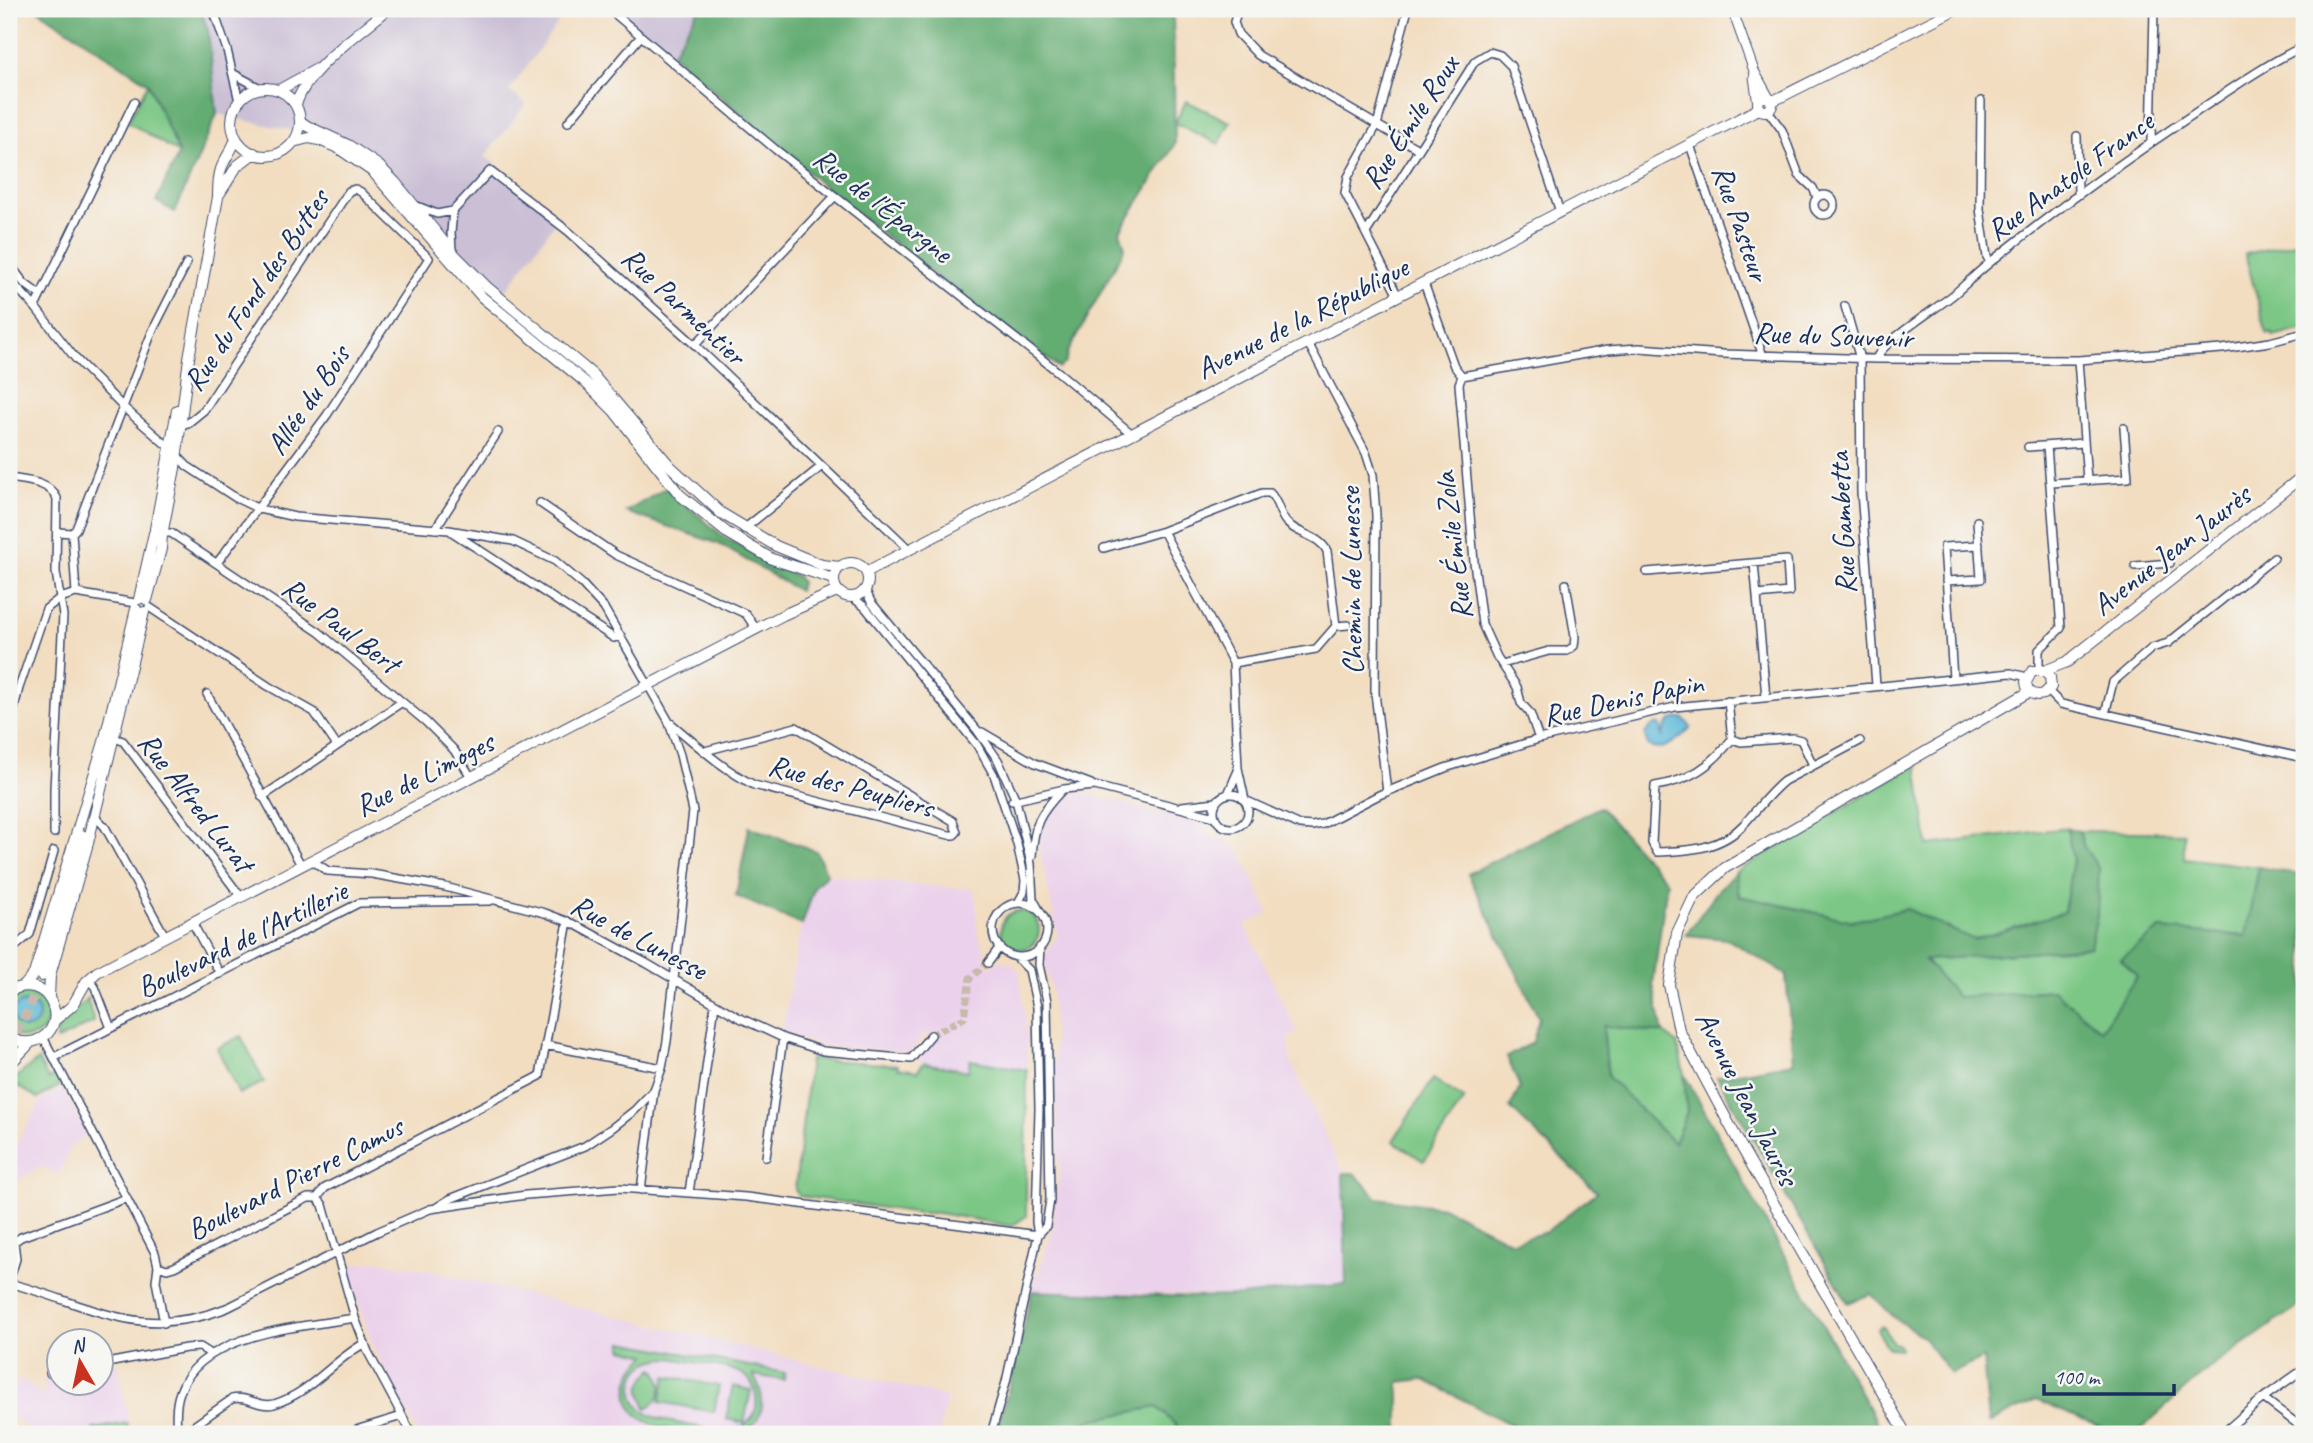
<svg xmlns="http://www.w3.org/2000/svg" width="2313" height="1443" viewBox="0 0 2313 1443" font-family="Caveat,sans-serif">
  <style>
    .built { fill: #ebd1eb }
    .industrial { fill: #cbbfd5 }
    .green { fill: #7bc785; stroke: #4b7b72; stroke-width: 2; fill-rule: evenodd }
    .forest { fill: #64ac72; stroke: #406e68; stroke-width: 2 }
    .water { fill: #59b7d8; stroke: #3a739b; stroke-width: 2 }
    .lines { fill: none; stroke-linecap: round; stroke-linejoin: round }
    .minor-tunnel { stroke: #c7baac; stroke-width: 7; stroke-dasharray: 7 3.5; stroke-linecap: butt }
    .secondary-tunnel { stroke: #c7baac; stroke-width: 10; stroke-dasharray: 10 5; stroke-linecap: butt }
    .minor-casing { stroke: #3b496d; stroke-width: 10 }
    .tertiary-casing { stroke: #3b496d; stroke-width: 11 }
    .secondary-casing { stroke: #3b496d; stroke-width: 12 }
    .minor { stroke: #fff; stroke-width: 7 }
    .tertiary { stroke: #fff; stroke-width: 9 }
    .secondary { stroke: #fff; stroke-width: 10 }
    .labels { text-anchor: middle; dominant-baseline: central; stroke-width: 5; stroke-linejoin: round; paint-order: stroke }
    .street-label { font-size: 30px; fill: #1b2f5e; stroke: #f6f6f2 }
  </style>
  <rect width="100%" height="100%" fill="#f6f6f2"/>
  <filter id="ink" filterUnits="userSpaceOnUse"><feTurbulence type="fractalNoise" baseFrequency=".0143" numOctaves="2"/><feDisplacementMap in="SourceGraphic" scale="14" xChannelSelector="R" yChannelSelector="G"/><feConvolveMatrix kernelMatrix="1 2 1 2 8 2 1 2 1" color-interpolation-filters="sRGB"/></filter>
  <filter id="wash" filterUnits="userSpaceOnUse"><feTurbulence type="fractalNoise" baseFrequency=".00686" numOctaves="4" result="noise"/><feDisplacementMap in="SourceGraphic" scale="28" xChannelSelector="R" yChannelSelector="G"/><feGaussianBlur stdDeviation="1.57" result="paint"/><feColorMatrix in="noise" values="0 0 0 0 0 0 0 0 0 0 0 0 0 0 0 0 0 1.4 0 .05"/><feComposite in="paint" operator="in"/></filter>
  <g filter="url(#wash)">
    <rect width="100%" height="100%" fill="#f2ddc0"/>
    <!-- built -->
    <path class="built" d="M1082,792L1164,815L1181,814L1208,827L1210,836L1216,839L1220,837L1233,845L1241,854L1269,913L1245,925L1298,1033L1288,1038L1290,1060L1343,1173L1347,1284L1240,1296L1032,1291L1053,1229L1059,1170L1052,991L1044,961L1045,955L1058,935L1038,842L1043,821L1056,806L1070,795Z
      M827,874L907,884L973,889L977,905V931L985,953L983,960L991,967L1001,960L1012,964L1019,971L1027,1033V1070L971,1060L968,1071L918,1061L935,1039L927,1032L910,1052L825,1046L782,1033L801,925L815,886Z
      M63,1088L87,1135L68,1148L69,1151L58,1175L41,1166L9,1186V1158L42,1099Z
      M379,1261L427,1270L948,1397L938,1434H419L374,1349L353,1285L349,1265Z
      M118,1364L131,1434H33L9,1413V1397L22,1378L40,1394L46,1392L43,1381L59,1378L60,1384H102V1367Z"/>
    <!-- industrial -->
    <path class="industrial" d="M200,9H568L509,91L526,104L485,156L559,217L498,302L428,230L386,179L326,138L217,114L208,31Z
      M612,9H699L672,54Z"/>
    <!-- green -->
    <path class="green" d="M148,83L179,153L128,122Z
      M1186,101L1230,122L1219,144L1175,123Z
      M2304,241V328L2273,336L2272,332L2267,334L2245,254Z
      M1917,764L1928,845L2067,828L2073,860L2064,912L1974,940L1907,909L1853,921L1739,896L1736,872Z
      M2079,831L2184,833V858L2259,867L2247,936L2160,929L2121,959L2138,976L2101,1030L2052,990L1957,998L1925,960L2090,947L2099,869L2084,847Z
      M1001 930a19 19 0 1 1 38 0a19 19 0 1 1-38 0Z
      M26,991L42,998L50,1014L44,1030C32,1040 20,1040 9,1030V999L14,995Z
      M87,998L94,1022L56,1041C56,1017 75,1015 87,998Z
      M1603,1026L1663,1033L1677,1043L1684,1074L1687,1112L1674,1143L1608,1077Z
      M241,1036L264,1082L239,1094L217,1048Z
      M810,1059L898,1065V1068L917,1071L924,1063L968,1071L970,1060L1027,1070L1026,1216L1012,1226L938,1213H919L800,1196L795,1190Z
      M38,1060L48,1079L56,1075L61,1085L38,1098L10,1082Z
      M1433,1079L1464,1099L1424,1161L1393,1141Z
      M1882,1326L1893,1343L1899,1345L1900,1349L1888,1348L1877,1329Z
      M623,1342L785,1373L784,1380L753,1375C764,1393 767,1412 750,1428C747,1431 746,1433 742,1434C722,1438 663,1431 646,1421C617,1406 626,1371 647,1355L622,1349ZM671,1358C687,1362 732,1366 744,1375C754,1381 758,1397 756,1408C754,1418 744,1428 735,1430C721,1434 706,1428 693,1426C668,1421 625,1418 634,1381C638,1363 654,1358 671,1358Z
      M654,1368C666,1382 663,1401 646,1408C638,1385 638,1385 654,1368Z
      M666,1376L719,1386L714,1412L660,1402Z
      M733,1386L751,1390L744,1423L726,1419Z
      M1157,1407L1179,1428L1174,1434H1057L1094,1419Z
      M127,1423L129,1434H94L93,1429Z"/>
    <!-- forest -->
    <path class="forest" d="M37,9H200L208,31L217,114L175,212L156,201L179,153L148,83Z
      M699,9H1173L1175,144L1120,231L1125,248L1068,352L1065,363L1059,368L1013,332L979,310L835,196L672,54Z
      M666,488L725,538L797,576L801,582L799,591L719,544L626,512Z
      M1600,807L1667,882L1653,984L1663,1033L1603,1026L1608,1077L1674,1143L1687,1112L1684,1074L1883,1434H1529L1423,1379L1399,1382V1434H1174L1179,1428L1157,1407L1094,1419L1057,1434H995L1011,1381L1032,1291L1195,1297L1240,1296L1346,1284L1343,1173H1354L1377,1198L1443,1207L1512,1242L1546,1232L1597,1192L1510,1108L1520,1087L1507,1057L1533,1042L1539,1018L1468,874Z
      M749,827L816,851L827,874L815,886L802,925L736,896Z
      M2067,828L2079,831L2084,847L2099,869L2097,915L2090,947L1925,960L1957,997L2053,990L2101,1030L2137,976L2121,959L2160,929L2246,936L2259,867L2304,876V1302L2207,1370L2135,1434H2116L2036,1400L1989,1423L1983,1358L1951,1374L1922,1336L1896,1319L1871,1294L1848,1303L1717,1077L1793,1063L1786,974L1727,939L1686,935L1719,889L1736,872L1739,896L1853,921L1907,909L1974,940L2064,912L2073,860Z"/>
    <!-- water -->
    <path class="water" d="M1683,718L1691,727C1682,739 1647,765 1645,734L1649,728L1657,724L1661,726L1663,738C1664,724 1669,718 1683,718Z
      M13 1015a13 13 0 1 1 26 0a13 13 0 1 1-26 0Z"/>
  </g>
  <g filter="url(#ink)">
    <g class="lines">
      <!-- minor-tunnel -->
      <path class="minor-tunnel" d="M931,1035L964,1018L970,978L988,963"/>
      <!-- secondary-tunnel -->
      <path class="secondary-tunnel" d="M9,1046L26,1015L42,976"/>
      <!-- minor casing -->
      <g class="minor-casing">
        <path id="minor" d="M213,9L227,50L239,101
          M609,9L775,149L1057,371L1132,434
          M1238,9L1234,22L1238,34L1258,55L1418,149
          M234,74L260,88
          M1981,101L1980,209L1987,257L1990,262
          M1767,110L1782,130L1799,175L1813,188L1817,197
          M568,122L641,36
          M2077,136L2078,195
          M2151,142L2154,9
          M1690,145L1763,356
          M1814 205a10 10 0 1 1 20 0a10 10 0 1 1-20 0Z
          M417,206L437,214L453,211
          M1366,233L1475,61L1490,52L1500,55L1511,66L1560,212
          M452,251L451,232L453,211L490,171L568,231L695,345L910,550
          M9,263L24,283L40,295
          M9,279L35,307L75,358L122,406L170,448L187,466L236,498L259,509L295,517L449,530L513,541L555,561L582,584L604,608L668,720L680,755L693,811L667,1041L662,1068L654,1090L635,1110L612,1128L585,1146L450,1199L437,1207
          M1424,283L1454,366L1462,376L1608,350L1639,348L1723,354L1876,359L2078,360L2222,349L2270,342L2304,333
          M1398,296L1345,193L1348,177L1377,125L1408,9
          M1845,306L1860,359L1861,492L1876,685
          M35,307L134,102
          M1308,343L1366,453L1373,475L1376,515L1375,693L1387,792
          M695,345L835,196
          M1876,359C1882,342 1936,309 1953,295C1966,284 1979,271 1993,260C2058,208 2126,159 2195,113C2231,89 2266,64 2304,46
          M2078,360L2087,480
          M1462,376L1459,384L1474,562L1482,624L1497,657L1517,687L1521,703L1530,713L1539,739
          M181,425L188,423L204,410L349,191L355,189L361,192L429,258L327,415L217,563
          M2028,447L2084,443
          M9,478C26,481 48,481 57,498L56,572L60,598L46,609L19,688L9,728
          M2051,483L2128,478L2124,428
          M540,503L616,555L746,614L756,629
          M435,529L498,432
          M744,529L822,466
          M1163,531L1233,663L1238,768L1245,800L1300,825L1312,826L1323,824L1379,795L1445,768L1539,739L1675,707L2011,673L2027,677
          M58,532L72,533L76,529L152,332L187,263
          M452,532L614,638L621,636
          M72,533L76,593
          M163,533H171L319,632L426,722L454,750L471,777
          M1104,548L1163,531L1262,493H1270C1278,501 1279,514 1286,522C1298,535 1319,535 1327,551L1336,626
          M1754,563L1766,697
          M2135,566L2170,563
          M1647,572L1787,560L1789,592L1757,595
          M1946,581L1981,579L1977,521
          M865,589L871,602L977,730L998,760L1016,800L1031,864L1033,899L1041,913
          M852,597L865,607L977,745L994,775L1017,844L1025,880L1024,892L1018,903
          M149,607L268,686L314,712L337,746
          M1336,626L1348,625
          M1233,663L1316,649L1336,626
          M1502,664L1549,651H1567L1574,646L1575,637L1566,584
          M2039,670V650L2061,628L2047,446
          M1953,678L1944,547L1979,545
          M2048,691L2061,704L2304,758
          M207,694L301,865
          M1728,701L1732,739C1711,766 1689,781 1655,786L1652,843L1657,852C1688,851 1721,849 1743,825C1757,810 1768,794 1784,781L1860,741
          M2105,714L2113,682L2152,648L2168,643L2274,558
          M668,721C695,743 722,769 754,785L949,835H954L957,832L953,821L796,727L705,751
          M982,732L1035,763L1091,784
          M114,738L123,741L241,897
          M1732,739L1741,742L1793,738L1801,740L1813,765
          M1214 811a17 17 0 1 1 34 0a17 17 0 1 1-34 0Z
          M1228,794L1237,773
          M262,797L402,702
          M1012,801L1064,789L1095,786L1215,817
          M1182,806L1216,802
          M94,815L105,827L165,936
          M54,833V789L63,615L60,598L76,593L135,603
          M1032,856C1034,824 1039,814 1062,790
          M311,860L328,871L372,874L445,887L545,913L574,924L646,963L738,1017L783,1038L823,1051L911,1059L931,1035
          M993 930a27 27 0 1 1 54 0a27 27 0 1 1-54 0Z
          M192,922L220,974
          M9,952L30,934L54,851
          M988,963L999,948
          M88,979L95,987L111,1028
          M43,1037L155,1253L158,1266L156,1281L164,1323
          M545,1045L662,1068
          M54,1057L359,903L490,901
          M766,1157L783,1038
          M641,1190L654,1090
          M689,1193L715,1004
          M317,1198L323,1205L355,1318L368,1352L412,1434
          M1038,1235L1046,1226L1050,1200L1047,1001L1039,965L1040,947
          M158,1266L167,1269L174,1267L290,1207L308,1198H317L325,1188L540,1076L568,921
          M9,1281L16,1259L14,1242L21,1237L127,1198
          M9,1283C93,1305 140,1343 229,1307L377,1232L430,1209L526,1195L619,1188L746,1197L1038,1235
          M102,1364L186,1348L200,1347L211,1354
          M50,1373L60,1371
          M2263,1398L2304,1429
          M176,1433L185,1432L232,1399C247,1395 259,1408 274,1404C311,1393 333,1360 365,1343
          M177,1434C176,1421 175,1405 180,1392C201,1332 302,1327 355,1318
          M349,1434L359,1429L402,1416
          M991,1434L1006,1382L1038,1235L1036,1222L1039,1109L1037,1007L1029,970L1016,957
          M2222,1434L2263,1398L2304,1369"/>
      </g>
      <!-- tertiary casing -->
      <g class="tertiary-casing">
        <path id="tertiary" d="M1732,9L1754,71L1769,98
          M1754,77L1758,104"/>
      </g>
      <!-- secondary casing -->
      <g class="secondary-casing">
        <path id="secondary" d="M232 122a34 34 0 1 1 68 0a34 34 0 1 1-68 0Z
          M279,90L317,69
          M1758 104a7 7 0 1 1 14 0a7 7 0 1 1-14 0Z
          M1771,102L1956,9
          M296,105C306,69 360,33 388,9
          M300,121L307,126L348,145L379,166L395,182L452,252L487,287L592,374L670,466L721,513L776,546L822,565L840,567
          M293,142L309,138L319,140L338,148L373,172L482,297L585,382L614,411L680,495L726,532L772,559L833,579
          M220,193L237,166L254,153
          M155,529L177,410
          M163,530L175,468L189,358L218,197C218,187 218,178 221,169C225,158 233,149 236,138
          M834 580a17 17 0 1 1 34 0a17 17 0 1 1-34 0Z
          M866,572L1760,108
          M139,599L154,533
          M147,600L161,549L162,535
          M2044,671L2050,677L2051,687L2044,694C2033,697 2027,692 2026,682L2032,671H2044L2067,662L2304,475
          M42,976L82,835
          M24,986L34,974L104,742L136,609
          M9,992C47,968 75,1027 35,1041C25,1044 17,1042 9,1037
          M49,998L50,975L88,843L144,612
          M54,1021L73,1005L86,982L97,972L783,615L837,591
          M9,1065L30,1043
          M1906,1434L1742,1148L1679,1030L1669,985L1677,933L1694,897L1725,868L2029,692"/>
      </g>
      <!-- minor -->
      <use href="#minor" class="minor"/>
      <!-- tertiary -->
      <use href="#tertiary" class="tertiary"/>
      <!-- secondary -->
      <use href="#secondary" class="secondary"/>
    </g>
  </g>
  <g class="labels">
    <!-- street labels -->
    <g class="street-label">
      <text transform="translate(1410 122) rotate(-57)">Rue Émile Roux</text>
      <text transform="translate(2070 176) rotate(-36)">Rue Anatole France</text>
      <text transform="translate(883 205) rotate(38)">Rue de l'Épargne</text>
      <text transform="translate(1741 223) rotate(71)">Rue Pasteur</text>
      <text transform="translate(256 290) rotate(-56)">Rue du Fond des Buttes</text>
      <text transform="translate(684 306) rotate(43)">Rue Parmentier</text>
      <text transform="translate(1302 318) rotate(-27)">Avenue de la République</text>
      <text transform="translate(1833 335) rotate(2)">Rue du Souvenir</text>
      <text transform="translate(308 400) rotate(-56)">Allée du Bois</text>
      <text transform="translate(1842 523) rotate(-93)">Rue Gambetta</text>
      <text transform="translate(1453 546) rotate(-97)">Rue Émile Zola</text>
      <text transform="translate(2171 550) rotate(-38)">Avenue Jean Jaurès</text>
      <text transform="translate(1351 581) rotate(-91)">Chemin de Lunesse</text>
      <text transform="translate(341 625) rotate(37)">Rue Paul Bert</text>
      <text transform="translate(1623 699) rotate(-12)">Rue Denis Papin</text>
      <text transform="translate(424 774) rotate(-27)">Rue de Limoges</text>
      <text transform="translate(851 786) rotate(15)">Rue des Peupliers</text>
      <text transform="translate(196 802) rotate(52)">Rue Alfred Lurat</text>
      <text transform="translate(639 937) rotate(28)">Rue de Lunesse</text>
      <text transform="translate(242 939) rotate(-26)">Boulevard de l'Artillerie</text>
      <text transform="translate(1747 1098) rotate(63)">Avenue Jean Jaurès</text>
      <text transform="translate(295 1178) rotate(-27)">Boulevard Pierre Camus</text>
    </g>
  </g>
  <!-- margin -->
  <rect width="2313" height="1443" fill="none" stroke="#f6f6f2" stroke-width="35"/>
  <!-- north arrow -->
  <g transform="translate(80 1362) rotate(351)"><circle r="33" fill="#f6f6f2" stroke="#9ea6b7" stroke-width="2"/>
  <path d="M0-5L12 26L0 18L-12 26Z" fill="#c8321e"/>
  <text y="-10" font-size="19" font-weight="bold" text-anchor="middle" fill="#1b2f5e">N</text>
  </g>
  <!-- scale -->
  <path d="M2044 1384v10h130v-10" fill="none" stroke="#1b2f5e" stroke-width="3.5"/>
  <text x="2054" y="1384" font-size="21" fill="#1b2f5e" stroke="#f6f6f2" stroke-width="5" paint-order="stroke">100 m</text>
</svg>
